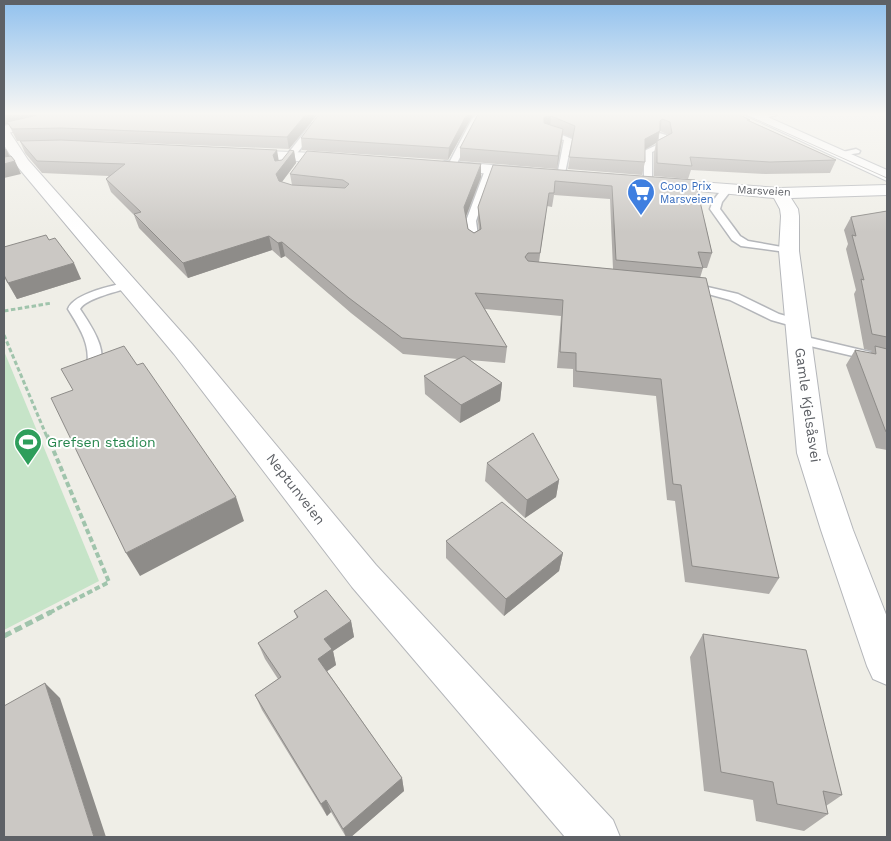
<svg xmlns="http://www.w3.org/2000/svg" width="891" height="841" viewBox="0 0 891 841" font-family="'Work Sans',sans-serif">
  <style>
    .green { fill: #c6e4c8 }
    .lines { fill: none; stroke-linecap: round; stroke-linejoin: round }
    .lane-casing { stroke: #b4b6ba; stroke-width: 3 }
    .street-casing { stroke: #b4b6ba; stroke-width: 2 }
    .secondary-casing { stroke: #b5b8bd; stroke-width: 2 }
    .path-far2 { stroke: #a0c4ac; stroke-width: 3; stroke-dasharray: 4.5 2.5; stroke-linecap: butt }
    .path-far1 { stroke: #a0c4ac; stroke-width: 4; stroke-dasharray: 5.5 3; stroke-linecap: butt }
    .path { stroke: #a0c4ac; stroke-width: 5; stroke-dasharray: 8 4; stroke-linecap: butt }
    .lane { fill: #fff; fill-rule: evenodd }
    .street { fill: #fff; fill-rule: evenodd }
    .secondary { fill: #fff; fill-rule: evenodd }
    .tram { stroke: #b5b5b6; stroke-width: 1 }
    .wall { fill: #afaca9; fill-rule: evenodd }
    .shaded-wall { fill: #8e8c89 }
    .building { fill: #cbc8c4; stroke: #8e8c89 }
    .labels { text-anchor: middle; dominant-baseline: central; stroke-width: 4; stroke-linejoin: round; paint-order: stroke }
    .far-shop-label { font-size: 11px; fill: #366cbe; stroke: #fff; text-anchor: start }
    .far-street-label { font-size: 11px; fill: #5e6166; stroke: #fff }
    .street-label { font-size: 14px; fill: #5e6166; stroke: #fff }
    .leisure-label { font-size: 14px; fill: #27864d; stroke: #fff; text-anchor: start }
  </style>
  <rect width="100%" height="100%" fill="#efeee7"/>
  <!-- green -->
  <path class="green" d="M4,351L99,581L4,630Z"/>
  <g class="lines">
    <!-- lane casing -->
    <g class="lane-casing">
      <path id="lane" d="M477,114H485L479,120L455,167L448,169L447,167L472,119Z
        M764,114L776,115L757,120L753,118Z
        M311,124L318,126L285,169H279V165Z
        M544,130H550L572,139L564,178L557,176L564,140L544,134Z
        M659,133L666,135L667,145L652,152V183L648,186L644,183V151L659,144Z
        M856,149L860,151L859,153L838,156L834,154Z
        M489,167L493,170L476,221L479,243L474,246L469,243L466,221L485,170Z
        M728,186L732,189L722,202L720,209L740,236L748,241L793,249L794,251L793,253L741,246L732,240L710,209C713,200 719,190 728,186Z
        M128,282L132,283L134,285L132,287C120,291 86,298 80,309C92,327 114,358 93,376H83L81,373L87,366C91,344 79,327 68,309C74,293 112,286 128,282Z
        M690,283L738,294L779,314L800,320L802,323L796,327L771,320L730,300L686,288L684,286Z
        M798,335L887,356V364L793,342L792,339L793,336Z"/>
    </g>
    <!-- street casing -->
    <g class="street-casing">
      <path id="street" d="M4,130L9,131L28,160L192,344L376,565L613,820L620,837H565L352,587L174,354L17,166L4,145Z
        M240,150L340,154L345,156L348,159L345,162L340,164L235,157L233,154L235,151Z
        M445,161L529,168L535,170L537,173L535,176L529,178L440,169L437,166L440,163Z
        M659,179L780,188L887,185V195L791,198L798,209L799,216V251L827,453L853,530L887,617V685L873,679L867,666L821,530L797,453L779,251L781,216L780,209L774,198L653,187L651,184L653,181Z"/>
    </g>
    <!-- secondary casing -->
    <g class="secondary-casing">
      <path id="secondary" d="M54,114H78L77,117L4,134V126Z
        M743,114H761L887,170V181Z"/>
    </g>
    <!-- path-far2 -->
    <path class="path-far2" d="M4,311L52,303
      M4,335L47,437"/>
    <!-- path-far1 -->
    <path class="path-far1" d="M47,435L109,582L49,613"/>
    <!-- path -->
    <path class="path" d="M4,636L51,612"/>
    <!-- lane -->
    <use href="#lane" class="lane"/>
    <!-- street -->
    <use href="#street" class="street"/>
    <!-- secondary -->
    <use href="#secondary" class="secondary"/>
    <!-- tram -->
    <path class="tram" d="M744,114L887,178"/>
  </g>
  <!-- wall -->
  <path class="wall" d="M4,114H474L471,118L448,160L302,150L301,138L319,115H317L289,149L96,141L279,161L282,160L294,151L296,163L282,182L292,185L290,174L481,177L466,217L468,229L474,233L479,230L478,221V207L493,165L695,180L712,253L707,268H703L700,278L779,578L769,594L685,582L675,501L667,500L656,396L573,387V369L557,368L561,316L485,309L507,347L505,363L470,360L502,383L500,401L460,423L425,394L424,376L458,359L403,354L351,313L285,256L281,258L272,250L188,278L139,228L134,215L111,192L106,179L109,176L42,173L25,153L20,141H17L8,123L4,125ZM554,195L610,199L613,269L539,262L547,206L552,207Z
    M478,114L750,120V121L836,160L830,173L765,174L691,170L688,179L654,176V153L656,143L645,150V162L642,175L568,169L573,138L563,134L557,169L460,161V148ZM660,131L667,134L668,135L658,140Z
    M887,211V450L876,448L846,365L855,350L870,353L872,351L864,349L854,294L856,290L846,249L848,244L844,230L851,217Z
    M49,240L81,279L17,299L4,277V247Z
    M487,463L559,480L556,497L525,518L485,481Z
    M446,541L563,553L559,571L504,616L446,558Z
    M294,611L351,621L354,637L333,651L336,665L327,671L402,778L404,791L351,837H346L331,812L327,816L262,710L255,695L278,679L265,659L258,643L297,618Z
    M703,634L842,795L826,806L828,814L804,831L756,821L753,800L704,791L690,657Z"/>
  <!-- shaded-wall -->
  <path class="shaded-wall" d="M4,114H45L4,125Z
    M306,114H323L317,115L289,149L287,137Z
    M467,114H474L471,118L448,160L449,148Z
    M551,116L550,128L543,129L544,117Z
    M662,119L657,143V141L656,143L642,151L645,139Z
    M563,129L562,141L557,169L558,156Z
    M4,149H6L12,161L4,164Z
    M277,150L279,162L275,168L273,155Z
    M294,151L296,163L278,187L276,174Z
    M15,161L21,174L4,178V164Z
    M481,164V177L464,221V207Z
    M269,236L272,250L188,278L183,263Z
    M282,242L285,256L281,258L278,243Z
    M74,263L81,279L17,299L8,283Z
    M502,383L500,401L460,423L461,405Z
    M559,480L556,497L525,518L527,500Z
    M236,497L244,521L140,576L126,553Z
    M563,553L559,571L504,616L506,599Z
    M351,621L354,637L333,651L336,665L323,674L318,659L324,639Z
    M45,683L60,698L106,837H94Z
    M402,778L404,791L351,837H346L343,829Z
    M326,800L331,812L327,816L321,804Z"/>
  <!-- building -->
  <path class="building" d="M42,114H306L287,137L61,128L12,129L7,122Z
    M319,114H467L449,148L301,138Z
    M478,114H738L750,120H747L836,160L770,162L690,157L692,166L657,163V141L672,133L670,122L662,119L660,121V131L645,139V162L569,157L575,126L551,116L544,117V123L563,129L558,156L460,148Z
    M61,140L277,150L273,155L275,161L282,160L290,150L294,151L276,174L279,181L292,185L345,188L349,184L343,180L290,174L307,151L481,164L464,207L468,229L474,233L481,229L478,207L493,165L695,180L712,253L698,252L703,268L616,260L612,186L555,181L554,193H549L540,253H528L525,257L528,261L706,278L779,578L692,566L681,485L673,484L661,379L576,371V353L560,352L563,300L475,293L507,347L402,338L349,298L282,242L278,243L269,236L183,263L134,214L141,212L106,179L125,164L37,161L20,141Z
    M11,156L15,161L4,164V157Z
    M887,211V337L872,334L861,279L864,280L852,235L856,236L851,217Z
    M46,235L49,240L55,238L74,263L8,283L4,275V247Z
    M124,346L137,365L143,363L236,497L126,553L51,398L73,390L61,369Z
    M875,346L887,349V433L886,432L855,350L876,354Z
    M464,356L502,383L461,405L424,376Z
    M533,433L559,480L527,500L487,463Z
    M502,502L563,553L506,599L446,541Z
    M326,590L351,621L324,639L332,649L318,659L402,778L343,829L326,800L321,804L255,695L281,677L258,643L298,617L294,611Z
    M703,634L806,650L842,795L823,791L828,814L777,804L773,782L721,772Z
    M45,683L94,837H4V706Z"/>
  <!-- sky -->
  <linearGradient id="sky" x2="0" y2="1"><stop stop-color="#91c1ee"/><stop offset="0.49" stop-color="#f8f7f4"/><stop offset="1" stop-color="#f8f7f4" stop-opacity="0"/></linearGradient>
  <rect width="891" height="232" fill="url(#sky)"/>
  <!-- icons -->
  <defs>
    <g id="supermarket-pin" transform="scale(1.4375)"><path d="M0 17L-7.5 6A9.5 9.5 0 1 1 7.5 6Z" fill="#3f7fe0" stroke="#fff"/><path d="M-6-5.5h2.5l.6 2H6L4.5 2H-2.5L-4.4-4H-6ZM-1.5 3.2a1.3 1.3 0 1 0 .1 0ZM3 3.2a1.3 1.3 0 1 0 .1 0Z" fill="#fff"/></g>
    <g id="stadium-pin" transform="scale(1.4375)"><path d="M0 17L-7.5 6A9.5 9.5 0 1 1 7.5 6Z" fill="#2e9e5b" stroke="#fff"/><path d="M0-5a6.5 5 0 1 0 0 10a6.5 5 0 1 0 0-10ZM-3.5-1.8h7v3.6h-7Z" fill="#fff"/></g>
  </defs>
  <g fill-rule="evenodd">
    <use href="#supermarket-pin" x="641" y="192"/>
    <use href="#stadium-pin" x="28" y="442"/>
  </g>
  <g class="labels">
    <!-- far-shop labels -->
    <g class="far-shop-label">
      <text x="660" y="186">Coop Prix<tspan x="660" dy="13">Marsveien</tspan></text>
    </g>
    <!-- far-street labels -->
    <g class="far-street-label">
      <text transform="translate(764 191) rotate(3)">Marsveien</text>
    </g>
    <!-- street labels -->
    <g class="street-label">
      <text transform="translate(808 405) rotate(82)">Gamle Kjelsåsvei</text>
      <text transform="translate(296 489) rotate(52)">Neptunveien</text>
    </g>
    <!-- leisure labels -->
    <g class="leisure-label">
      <text x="47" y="442">Grefsen stadion</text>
    </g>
  </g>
  <!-- border -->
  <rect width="891" height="841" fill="none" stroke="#5e6166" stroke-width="10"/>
</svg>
